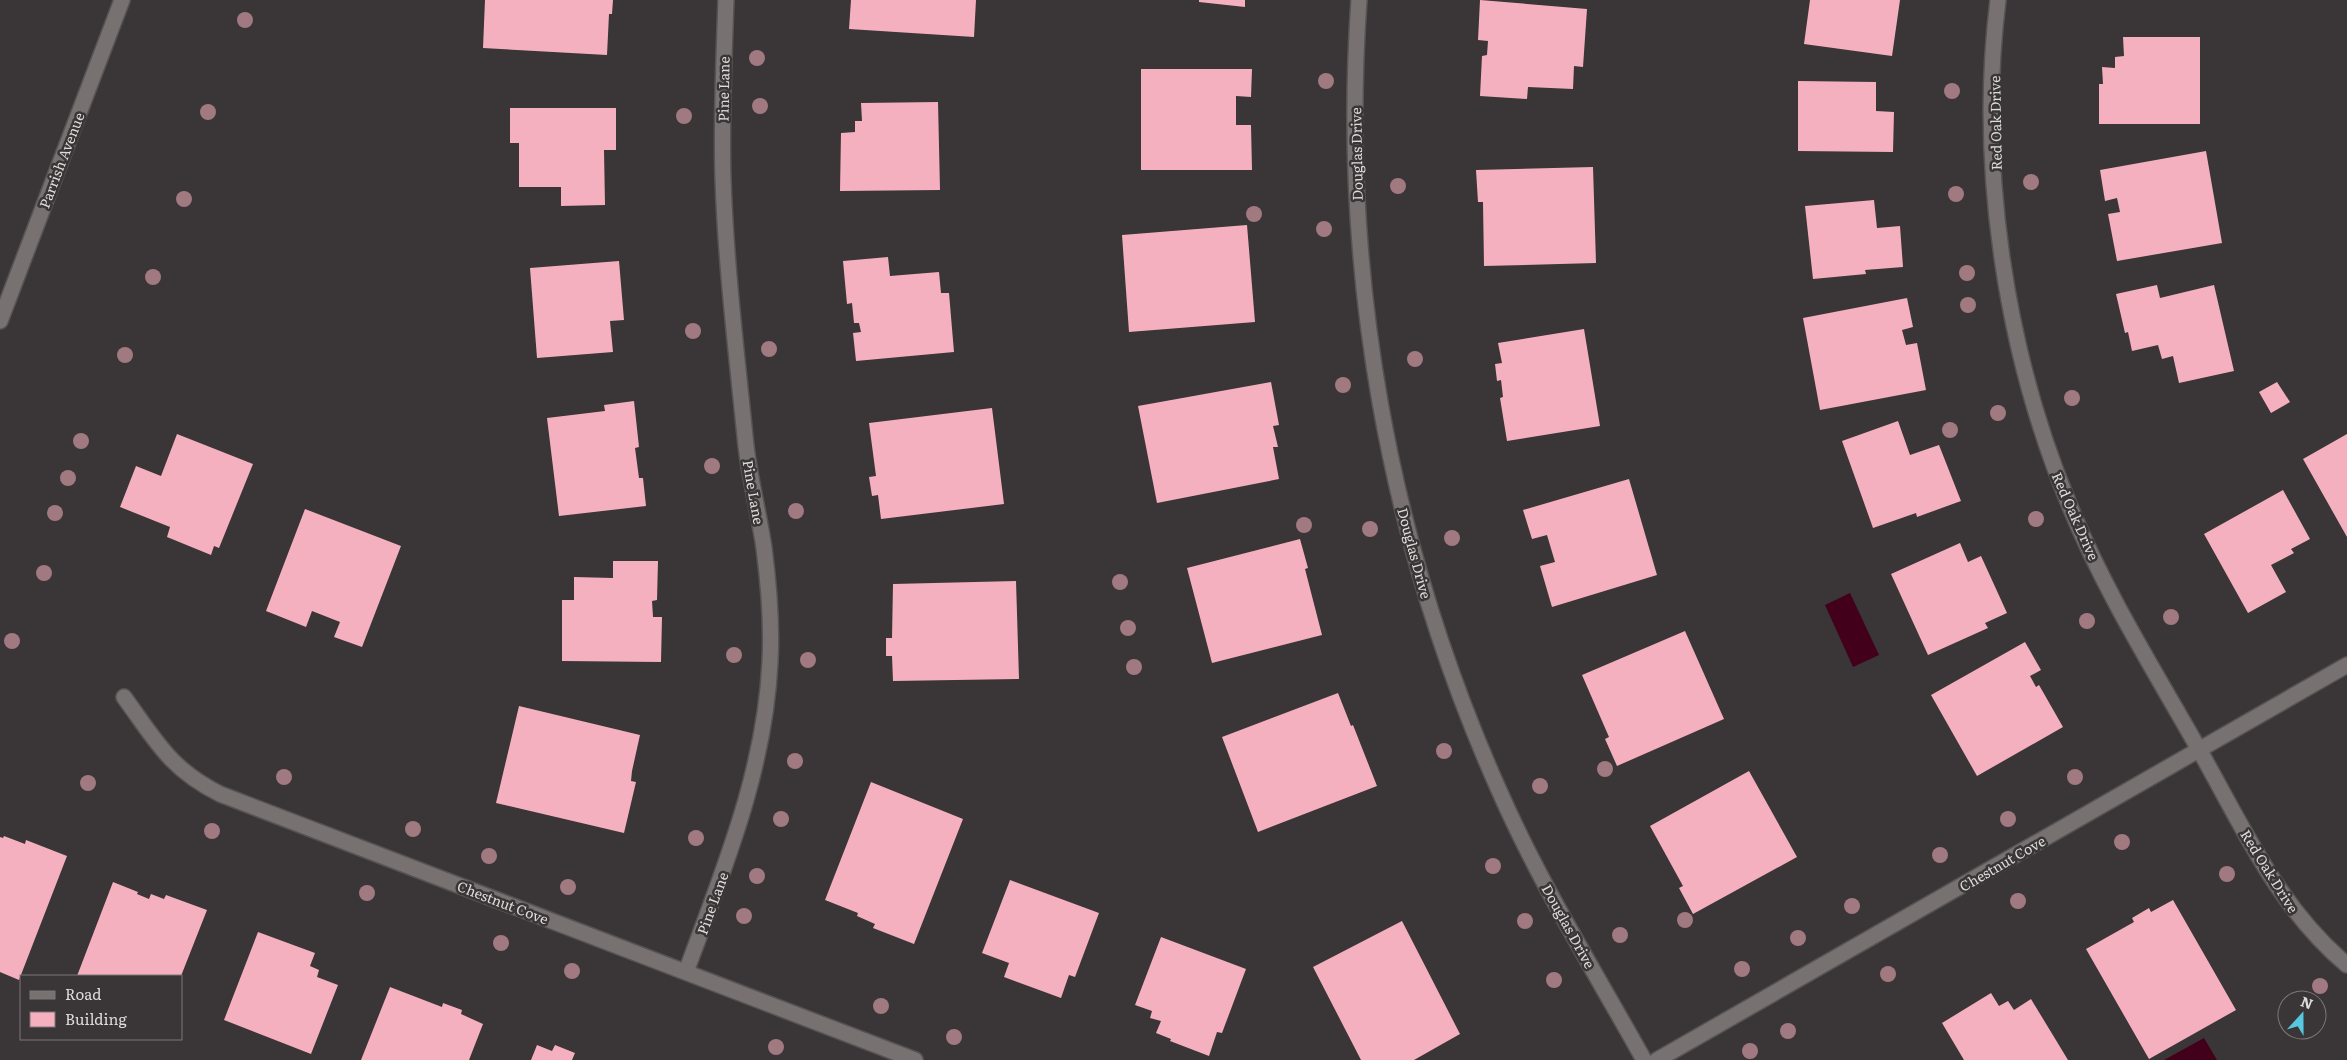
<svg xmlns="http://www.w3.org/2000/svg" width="2347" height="1060" viewBox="0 0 2347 1060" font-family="Literata,serif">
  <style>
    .water { fill: #43001a }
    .building { fill: #f5b0c0 }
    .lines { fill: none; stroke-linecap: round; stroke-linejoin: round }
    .minor-casing { stroke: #575253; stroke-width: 18 }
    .tertiary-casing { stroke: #575253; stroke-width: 18 }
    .minor { stroke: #777172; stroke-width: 15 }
    .tertiary { stroke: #777172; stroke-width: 15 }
    .tree { fill: #a07981 }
    .labels { text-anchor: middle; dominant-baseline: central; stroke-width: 5; stroke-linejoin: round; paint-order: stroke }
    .street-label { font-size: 14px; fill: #dedbdb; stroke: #3a3536 }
  </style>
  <rect width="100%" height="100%" fill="#3a3536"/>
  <!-- water -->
  <path class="water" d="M1850,593L1879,655L1853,667L1825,605Z
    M2204,1038L2217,1060H2164Z"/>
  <!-- building -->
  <path class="building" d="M485,0H613L612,14H609L607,55L483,48Z
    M851,0H976L974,37L849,29Z
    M1199,0H1245V7L1199,2Z
    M1480,0L1587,9L1583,67L1574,66L1573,89L1528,87L1527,99L1480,96L1482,56L1487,55L1488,41L1478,40Z
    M1810,0H1900L1892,56L1804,44Z
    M2123,37H2200V124H2099V84H2103L2102,67L2115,68V57L2124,56Z
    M1141,69H1252L1251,97L1236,96V125H1251L1252,170H1141Z
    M1798,81L1876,82V111L1894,112L1893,152L1798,151Z
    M938,102L940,190L840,191L841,133L855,132V121H862L861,103Z
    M510,108H616V150H604L605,205L561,206V187H519V143H510Z
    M2206,151L2222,243L2117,261L2108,214L2120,212L2117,198L2105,201L2100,170Z
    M1593,167L1596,263L1484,266L1483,202H1478L1476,170Z
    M1874,200L1877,228L1900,226L1903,267L1865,270L1866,274L1813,279L1805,206Z
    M1247,225L1255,322L1129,332L1122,235Z
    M888,257L890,276L939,272L941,293H949L954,352L856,361L853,333L861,332L859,323H854L852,303L847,304L843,261Z
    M619,261L624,320L610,321L613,352L537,358L530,268Z
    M2157,285L2160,298L2214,285L2234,371L2179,383L2173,356L2162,359L2158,345L2132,351L2128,332L2125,333L2116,294Z
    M1907,298L1913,327L1902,330L1906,345L1917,343L1926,390L1820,410L1803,318Z
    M1584,329L1600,426L1507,441L1500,398L1503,397L1501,380L1497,381L1495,364L1502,363L1498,343Z
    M1271,382L1279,425L1273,426L1278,447H1273L1279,479L1157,503L1138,406Z
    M2277,382L2290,402L2271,413L2259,392Z
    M634,401L639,447L635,448L639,478H643L646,506L559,516L547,418L605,411L604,405Z
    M992,408L1004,504L881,519L878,495L872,496L869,477L876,476L869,423Z
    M1898,421L1910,455L1939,445L1961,501L1917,517L1916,513L1873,528L1842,441Z
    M177,434L253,464L219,548L214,546L211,555L167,537L170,527L120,507L136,466L161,476Z
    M2347,434V537L2303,459Z
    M1629,479L1657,575L1552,607L1540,566L1555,562L1547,535L1532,539L1523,510Z
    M2283,490L2310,539L2291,549L2294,553L2271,565L2286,592L2248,613L2204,534Z
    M305,509L401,546L362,647L334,637L340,622L312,611L306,627L266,611Z
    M1300,539L1308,568L1305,569L1322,635L1212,663L1187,568Z
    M1960,543L1968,562L1981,556L2007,613L1985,623L1988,628L1928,655L1891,574Z
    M613,561H658L657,600L652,601L653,617H662L661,662L562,661V600H574V577L613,578Z
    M1016,581L1019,679L893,681L892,656H886V638H892L893,584Z
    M1685,631L1724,719L1617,766L1605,739L1609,737L1582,675Z
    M2025,642L2041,670L2030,676L2036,687L2039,685L2063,727L1977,776L1931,695Z
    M1338,693L1351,726L1353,725L1377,786L1258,832L1222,737Z
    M519,706L640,735L632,771L631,781L636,782L624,833L496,803Z
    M1749,771L1797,857L1693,914L1679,888L1683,886L1650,826Z
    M871,782L963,819L914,944L873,928L875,924L857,916L858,913L825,900Z
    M4,836L25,844L26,840L67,856L19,980L0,972V837L3,838Z
    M1010,880L1099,913L1075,977L1069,975L1061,998L1004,977L1009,963L982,953Z
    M113,882L138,892L137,894L149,899L151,894L164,899L166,895L207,910L181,976H77Z
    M2173,900L2236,1010L2149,1059L2086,949L2134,922L2132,918L2149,908L2151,912Z
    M1402,921L1460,1034L1414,1060H1361L1313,967Z
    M258,932L315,953L310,966L319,970L317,977L338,985L311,1054L224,1020Z
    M1161,937L1246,969L1222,1033L1217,1032L1209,1056L1170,1041L1171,1039L1156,1033L1161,1021L1150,1018L1152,1011L1135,1005Z
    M390,987L442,1007L443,1003L462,1010L461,1014L483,1024L469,1060H361Z
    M1991,993L1999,1006L2008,1001L2014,1010L2031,999L2068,1060H1964L1942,1023Z
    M537,1045L552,1051L555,1045L575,1053L572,1060H531Z"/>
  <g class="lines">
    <!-- minor casing -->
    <g class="minor-casing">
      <path id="minor" d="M1359,0C1340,270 1388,541 1498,788C1539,882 1594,970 1644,1060
        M1998,0C1977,167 2006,355 2071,509C2106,594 2156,673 2201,753C2244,829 2278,907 2347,965
        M124,697C156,741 170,769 220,794L915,1060
        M686,972C723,871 765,771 770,662C772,624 769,586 764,548C759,514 750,480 746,446C737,357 726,268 723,179C721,119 724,59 726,0
        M1657,1060L2347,665"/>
    </g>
    <!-- tertiary casing -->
    <g class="tertiary-casing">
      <path id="tertiary" d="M0,321L122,0"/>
    </g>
    <!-- minor -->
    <use href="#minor" class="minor"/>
    <!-- tertiary -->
    <use href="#tertiary" class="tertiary"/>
  </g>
  <!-- trees -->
  <g class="tree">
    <circle cx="245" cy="20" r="8"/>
    <circle cx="757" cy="58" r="8"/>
    <circle cx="1326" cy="81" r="8"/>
    <circle cx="1952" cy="91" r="8"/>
    <circle cx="760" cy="106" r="8"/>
    <circle cx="208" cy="112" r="8"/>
    <circle cx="684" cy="116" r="8"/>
    <circle cx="2031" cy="182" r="8"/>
    <circle cx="1398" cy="186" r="8"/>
    <circle cx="1956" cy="194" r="8"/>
    <circle cx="184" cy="199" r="8"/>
    <circle cx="1254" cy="214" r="8"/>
    <circle cx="1324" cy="229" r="8"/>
    <circle cx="1967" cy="273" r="8"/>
    <circle cx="153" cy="277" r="8"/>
    <circle cx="1968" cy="305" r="8"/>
    <circle cx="693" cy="331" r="8"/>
    <circle cx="769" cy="349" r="8"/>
    <circle cx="125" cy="355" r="8"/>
    <circle cx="1415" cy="359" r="8"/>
    <circle cx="1343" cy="385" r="8"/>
    <circle cx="2072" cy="398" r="8"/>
    <circle cx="1998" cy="413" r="8"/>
    <circle cx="1950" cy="430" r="8"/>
    <circle cx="81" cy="441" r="8"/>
    <circle cx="712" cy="466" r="8"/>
    <circle cx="68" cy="478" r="8"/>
    <circle cx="796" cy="511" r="8"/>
    <circle cx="55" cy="513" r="8"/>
    <circle cx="2036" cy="519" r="8"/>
    <circle cx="1304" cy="525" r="8"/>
    <circle cx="1370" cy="529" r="8"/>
    <circle cx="1452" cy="538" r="8"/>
    <circle cx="44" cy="573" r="8"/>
    <circle cx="1120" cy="582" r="8"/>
    <circle cx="2171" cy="617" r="8"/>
    <circle cx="2087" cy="621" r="8"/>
    <circle cx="1128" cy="628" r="8"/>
    <circle cx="12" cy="641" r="8"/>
    <circle cx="734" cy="655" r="8"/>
    <circle cx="808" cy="660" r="8"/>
    <circle cx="1134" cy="667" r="8"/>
    <circle cx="1444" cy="751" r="8"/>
    <circle cx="795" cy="761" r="8"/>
    <circle cx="1605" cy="769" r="8"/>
    <circle cx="284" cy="777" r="8"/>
    <circle cx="2075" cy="777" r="8"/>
    <circle cx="88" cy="783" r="8"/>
    <circle cx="1540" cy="786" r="8"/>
    <circle cx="781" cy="819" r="8"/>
    <circle cx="2008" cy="819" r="8"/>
    <circle cx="413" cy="829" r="8"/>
    <circle cx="212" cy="831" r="8"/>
    <circle cx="696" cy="838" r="8"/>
    <circle cx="2122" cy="842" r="8"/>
    <circle cx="1940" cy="855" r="8"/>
    <circle cx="489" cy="856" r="8"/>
    <circle cx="1493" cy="866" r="8"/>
    <circle cx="2227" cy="874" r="8"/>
    <circle cx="757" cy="876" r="8"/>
    <circle cx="568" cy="887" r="8"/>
    <circle cx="367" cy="893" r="8"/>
    <circle cx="2018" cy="901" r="8"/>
    <circle cx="1852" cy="906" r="8"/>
    <circle cx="744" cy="916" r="8"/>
    <circle cx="1685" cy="920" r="8"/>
    <circle cx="1525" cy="921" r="8"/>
    <circle cx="1620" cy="935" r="8"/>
    <circle cx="1798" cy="938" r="8"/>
    <circle cx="501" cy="943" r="8"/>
    <circle cx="1742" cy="969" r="8"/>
    <circle cx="572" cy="971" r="8"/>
    <circle cx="1888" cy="974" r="8"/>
    <circle cx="1554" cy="980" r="8"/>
    <circle cx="2320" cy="986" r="8"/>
    <circle cx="881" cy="1006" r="8"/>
    <circle cx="1788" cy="1031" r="8"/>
    <circle cx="954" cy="1037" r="8"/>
    <circle cx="776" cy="1047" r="8"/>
    <circle cx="1750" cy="1051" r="8"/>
  </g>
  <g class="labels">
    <!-- street labels -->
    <g class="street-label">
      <text transform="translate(723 89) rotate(-89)">Pine Lane</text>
      <text transform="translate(1995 123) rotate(-91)">Red Oak Drive</text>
      <text transform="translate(1356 154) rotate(-91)">Douglas Drive</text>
      <text transform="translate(61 160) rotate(-69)">Parrish Avenue</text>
      <text transform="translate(754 492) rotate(80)">Pine Lane</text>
      <text transform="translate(2076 516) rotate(66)">Red Oak Drive</text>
      <text transform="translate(1415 553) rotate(75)">Douglas Drive</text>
      <text transform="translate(2002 863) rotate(-30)">Chestnut Cove</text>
      <text transform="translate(2270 871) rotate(58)">Red Oak Drive</text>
      <text transform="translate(503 902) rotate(21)">Chestnut Cove</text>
      <text transform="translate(712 903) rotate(-70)">Pine Lane</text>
      <text transform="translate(1569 926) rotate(61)">Douglas Drive</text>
    </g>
  </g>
  <!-- legend -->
  <rect x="20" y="975" width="162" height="65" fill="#3a3536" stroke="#7c7778"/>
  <rect x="30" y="991" width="25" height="8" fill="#777172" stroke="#7c7778"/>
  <text x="65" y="1000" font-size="15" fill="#dedbdb">Road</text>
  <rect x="30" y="1012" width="25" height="15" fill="#f5b0c0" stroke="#7c7778"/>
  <text x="65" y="1025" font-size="15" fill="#dedbdb">Building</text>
  <!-- north arrow -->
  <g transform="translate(2302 1015) rotate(21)"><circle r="24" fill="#3a3536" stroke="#7c7778"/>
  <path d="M0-4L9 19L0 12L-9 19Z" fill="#56c9e1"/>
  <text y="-8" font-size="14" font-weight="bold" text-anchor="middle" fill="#dedbdb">N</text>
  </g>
</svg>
